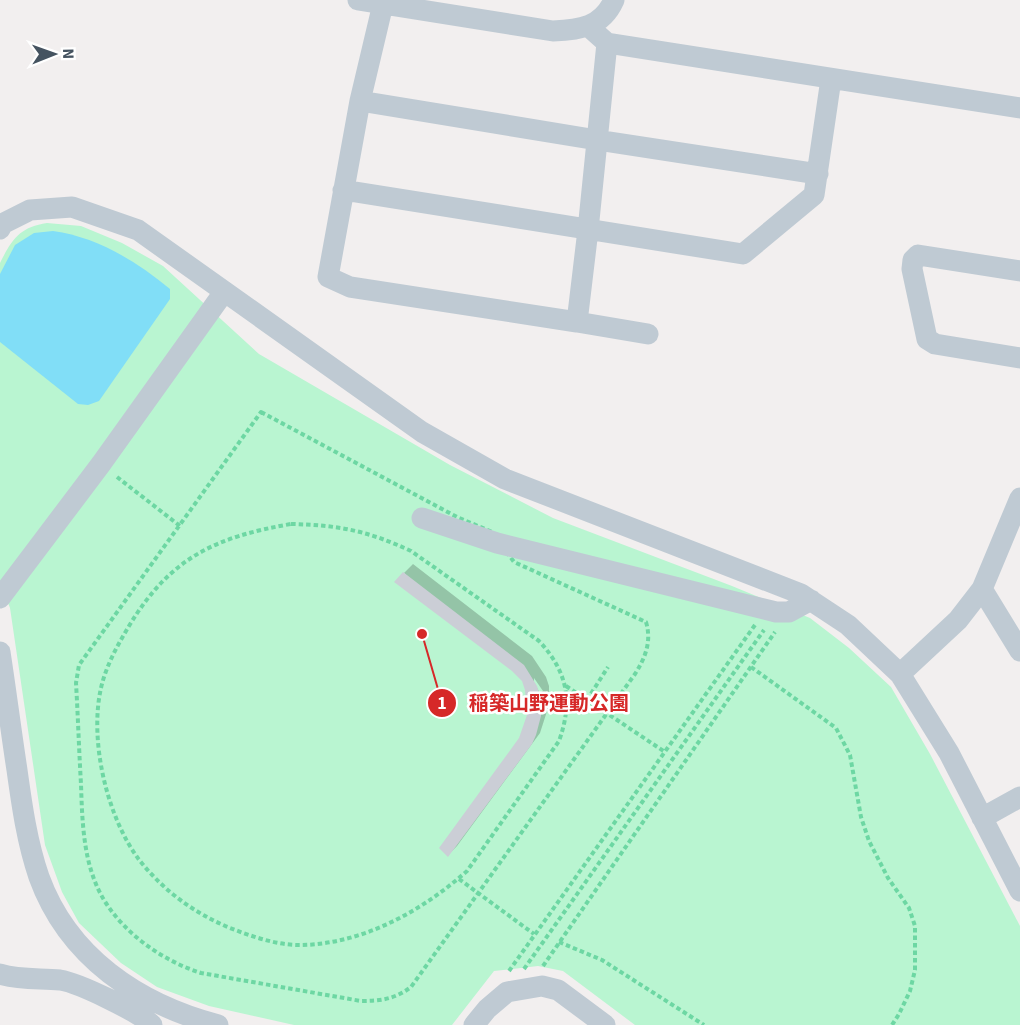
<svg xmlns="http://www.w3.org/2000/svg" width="1020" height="1025" viewBox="0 0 1020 1025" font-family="'Source Sans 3','Noto Sans JP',sans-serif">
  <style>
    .green { fill: #b9f5d1 }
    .water { fill: #81def7 }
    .shadow { fill: #0003; fill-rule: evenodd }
    .building { fill: #cbced6 }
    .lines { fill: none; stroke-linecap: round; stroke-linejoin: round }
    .path { stroke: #6dd7a3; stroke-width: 4; stroke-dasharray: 4.5 3; stroke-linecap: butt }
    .minor { stroke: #bfcad3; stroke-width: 21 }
    .leader { fill: none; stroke: #d62828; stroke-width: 2 }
    .callout-dot { fill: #d62828; stroke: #fff; stroke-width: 2 }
    .mark-label { font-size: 18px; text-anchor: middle; font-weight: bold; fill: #fff }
    .callout-label { font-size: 20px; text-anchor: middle; font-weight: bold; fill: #d62828; stroke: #fff; stroke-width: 5; stroke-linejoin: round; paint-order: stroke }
  </style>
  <rect width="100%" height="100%" fill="#f2efef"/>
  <!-- green -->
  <path class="green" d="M47,223L81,226L122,243L163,266L259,354L450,465L553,518L732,586L810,618L849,648L891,687L930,754L1020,926V1025H635L563,971L538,966L494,971L452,1025H294L209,1006L157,987L121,963L79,923L62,892L45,845L10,608L0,582V263C12,239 20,227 47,223Z"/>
  <!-- water -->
  <path class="water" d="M53,231C97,237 136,261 170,289V299L99,401L88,405L78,404L0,342V274L15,245L34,233Z"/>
  <!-- shadow -->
  <path class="shadow" d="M413,564L532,656L546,677L549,686V705L540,733L457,846L448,855L521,739L528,715L527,690L523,681L513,670L404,573ZM534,678L543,691L540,693L534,683Z"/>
  <!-- building -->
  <path class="building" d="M403,572L524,665L537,686L540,696L541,716L536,735L532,744L448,857L439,848L519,738L527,715L525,690L522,681L512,671L394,582Z"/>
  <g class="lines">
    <!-- path -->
    <path class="path" d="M261,412L457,517L492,532L514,562L646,622C652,642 645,658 635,674L411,987C395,999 381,1001 361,1001L201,973C157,959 110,924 94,879C83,850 82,816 81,784C79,751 78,717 76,683L79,665Z
      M117,477L180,526
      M291,524C339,525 368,531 411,551L539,641C568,672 573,702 559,741L467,871C421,912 359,946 296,945C273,944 251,936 230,928C194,913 164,891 140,861C107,818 89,741 101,688C106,666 117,646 129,626C170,558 215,537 291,524Z
      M751,667L836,728L850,755L861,817L869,841L888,878L909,908L915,926V970L910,991L899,1014L892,1025
      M566,686L665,752
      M587,700L608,667
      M459,879L534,934
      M559,942L602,960L704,1025
      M543,966L775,632
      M524,969L764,630
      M509,971L755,625"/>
    <!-- minor -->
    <path class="minor" d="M358,0L553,31C580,30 602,27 614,0
      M383,4L360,101L328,277L350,287L577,322L588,230L607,43
      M589,27L607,43L1020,108
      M360,101L597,140L818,174
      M343,190L743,254L814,195L831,79
      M0,229L2,224L30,210L72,207L138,230L422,432L505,479L801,594L848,625L900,674L949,753L1020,891
      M1020,271L918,255L913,260L912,269L927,339L935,344L1020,358
      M577,322L648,334
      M422,518L497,543L776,612H789L811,600
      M982,589L1020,651
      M0,598L101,464L224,292
      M0,652C6,691 11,731 17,770C22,806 27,842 39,877C68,957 138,1004 218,1025
      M900,674L958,620L982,589L1020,498
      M982,818L1020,797
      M0,974C20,980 40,978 60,980C79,983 139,1012 152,1025
      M474,1025L487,1009L507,992L542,986L558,990L605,1025"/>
  </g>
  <!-- callouts -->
  <path class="leader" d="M422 634L442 703"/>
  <g class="callout-dot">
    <circle cx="422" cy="634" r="6"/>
    <circle cx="442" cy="703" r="15"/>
  </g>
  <g class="mark-label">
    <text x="442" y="709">1</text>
  </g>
  <g class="callout-label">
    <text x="549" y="710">稲築山野運動公園</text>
  </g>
  <!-- north arrow -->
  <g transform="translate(54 54) rotate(89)" stroke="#ffffff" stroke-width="4.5" paint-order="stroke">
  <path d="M0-4.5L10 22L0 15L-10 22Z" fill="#455360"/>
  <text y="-9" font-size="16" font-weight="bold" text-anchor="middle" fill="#455360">N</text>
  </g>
</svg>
